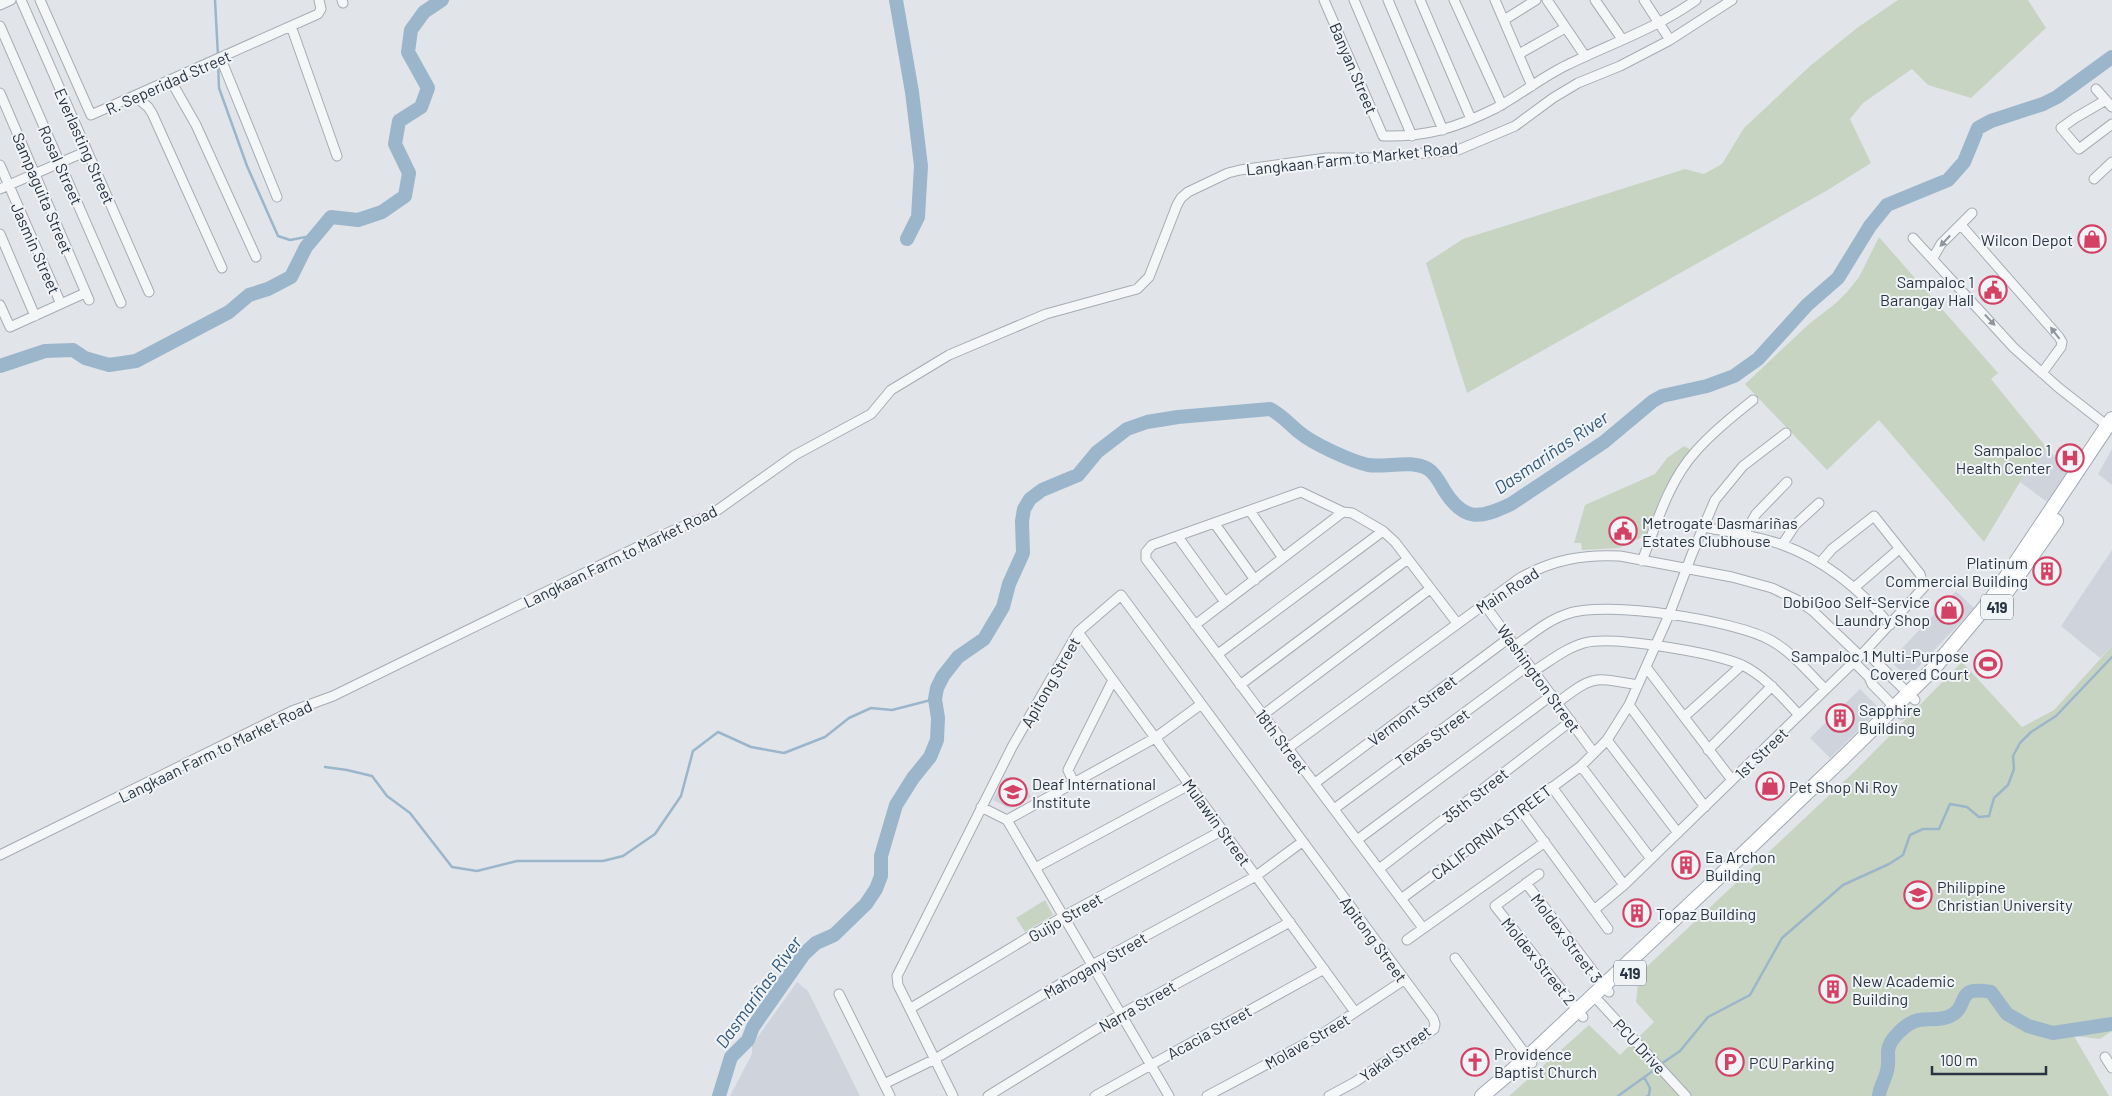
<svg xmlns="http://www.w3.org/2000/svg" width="2112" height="1096" viewBox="0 0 2112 1096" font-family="Barlow,sans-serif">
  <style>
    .built { fill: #cfd4dc }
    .green { fill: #c8d4c2 }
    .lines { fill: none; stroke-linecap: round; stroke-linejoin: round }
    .stream { stroke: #9bb6cb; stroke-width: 2.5 }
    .river { stroke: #9bb6cb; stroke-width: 14 }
    .minor-casing { stroke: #a6acb4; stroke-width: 11 }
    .primary-casing { stroke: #a0abb6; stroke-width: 16 }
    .minor { stroke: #f4f6f8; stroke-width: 9 }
    .primary { stroke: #fff; stroke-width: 14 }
    .oneway { fill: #8e959d }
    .labels { text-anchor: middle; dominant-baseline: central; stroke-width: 4; stroke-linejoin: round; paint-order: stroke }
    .shield { fill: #f0f4f7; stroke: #646e78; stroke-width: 1 }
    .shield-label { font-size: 15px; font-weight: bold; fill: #283442 }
    .street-label { font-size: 16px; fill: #283442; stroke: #f0f4f7 }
    .poi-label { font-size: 16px; fill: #283442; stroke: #f0f4f7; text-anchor: start }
    .water-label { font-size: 18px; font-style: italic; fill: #315778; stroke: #f0f4f7 }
  </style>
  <rect width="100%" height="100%" fill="#e1e5ea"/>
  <!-- built -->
  <path class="built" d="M2047,448L2068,471L2047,502L2020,482Z
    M2112,449V485L2098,474Z
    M2112,550V646L2100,658L2061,626Z
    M1956,591L1974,608L1908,678L1890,661Z
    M1860,689L1880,709L1830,758L1810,738Z
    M1005,777L1026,787L1031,797L1009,808L993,800Z
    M797,982L808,991L860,1096H730L752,1054V1045Z"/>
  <!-- green -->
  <path class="green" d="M1898,0H2028L2046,28L1971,98L1928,85L1912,69L1863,103L1850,119L1871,163L1826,191L1467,393L1426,263L1463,239L1685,169L1704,174L1722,164L1744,128L1810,66L1857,28Z
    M1879,237L1998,373L1991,379L2047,448L2020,482L1984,542L1879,420L1827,470L1745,384L1809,324L1836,303L1847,292L1859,277Z
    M1684,446L1691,450L1664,493L1648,534L1619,548L1582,550L1581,543H1574L1585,505L1655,474L1667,458Z
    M2112,646V1031L2100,1039L2074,1036L2109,1096H1509L1589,1025L1620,1055L1654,1022L1636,1002L1639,974L1855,771L1962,662L2022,727L2054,710Z
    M1045,900L1053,915L1025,932L1016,918Z"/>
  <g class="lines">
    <!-- stream -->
    <path class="stream" d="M215,0L218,56
      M218,61L219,88L247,166L278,236L290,240L316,235
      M325,767L347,770L372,776L387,796L410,813L452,867L477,871L517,861H603L623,856L655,834L681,796L693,751L718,732L751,747L784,753L825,737L849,718L871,708L892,710L935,699
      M1661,1064L1680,1051L1708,1017L1750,995L1782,938L1843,885L1889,864L1903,855L1910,835L1923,829H1939L1950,804L1967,807L1979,817L1989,816L1994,798L2008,785L2014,769L2013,756L2020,743L2031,732L2056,716L2112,657
      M1644,1077L1650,1088L1649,1095L1647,1096
      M1618,1096L1657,1068"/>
    <!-- river -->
    <path class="river" d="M896,0L912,92L921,166L918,217L907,239
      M0,366L45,351L73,350L85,358L109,365L136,361L229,312L249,295L268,289L291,277L306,247L331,217L358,220L382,212L405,196L409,173L395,144L399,121L421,107L428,88L408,52L411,30L424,12L442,0
      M719,1096L731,1057L748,1040L753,1027L804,954L816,943L834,935L866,904L876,889L881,876V856L896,805L913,778L930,757L937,740L938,718L935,699L937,688L943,676L958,657L984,639L1003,607L1009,584L1023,553L1022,521L1024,509L1030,499L1042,490L1078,475L1097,452L1127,429L1147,422L1178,417L1270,409C1282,415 1289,424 1299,432C1313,444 1351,461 1368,465C1386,468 1411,459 1428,469C1435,473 1440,483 1444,490C1464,522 1480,519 1511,504L1604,442L1653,401L1662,396L1707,386L1734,376L1758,359L1807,305L1838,278L1870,226L1887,205L1948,180L1964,162L1978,128L1991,121L2043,104L2057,97L2112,57
      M1879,1096C1880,1085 1885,1081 1887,1071C1889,1064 1888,1058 1888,1051C1889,1039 1907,1022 1919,1020C1929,1018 1940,1021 1950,1016C1971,1006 1953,985 1991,992L2007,1014L2028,1026L2053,1033L2112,1024"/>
    <!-- minor casing -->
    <g class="minor-casing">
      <path id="minor" d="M21,0L149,292
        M40,0L91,115L318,14L321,9L319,0
        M342,0L343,3
        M1324,0L1383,136C1427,137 1456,128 1496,108C1520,95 1542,77 1567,65C1610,44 1657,28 1696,0
        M1354,0L1412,136
        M1388,0L1443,130
        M1420,0L1471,119
        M1454,0L1502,105
        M1495,0L1532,86
        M1547,0L1585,56
        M1595,0L1622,39
        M1644,0L1670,40
        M0,5L11,0
        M1504,20L1536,0
        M0,26L121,303
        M291,26L337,156
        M1519,54L1565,28
        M221,59L277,197
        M171,81L196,125L256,257
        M2096,89L2112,107
        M0,93L89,300
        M135,96L148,107L152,113L222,268
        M2106,100L2075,118L2061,128L2079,149L2112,124
        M0,165L61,304
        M2094,179L2112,162
        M0,189L87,151
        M1961,225L2059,337L2062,342L2061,347L2042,373
        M0,234L35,316
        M1913,238L2014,348L2059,388L2110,428
        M1933,258L1941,244L1972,213
        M0,305L10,327L85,293
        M1250,511L1283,558
        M1215,524L1255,580
        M1703,527C1729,532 1758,536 1783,545C1826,561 1861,590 1890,625
        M1744,535L1756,514L1787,482
        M1178,537L1225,602
        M1782,545L1795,525L1819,503
        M1642,561C1657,523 1668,482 1696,451C1713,432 1733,416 1753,400
        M1855,587L1899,549
        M1484,604L1594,753
        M1195,625L1343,512
        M1078,632L1355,1012
        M1515,646C1532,634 1548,620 1567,614C1605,600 1736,620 1772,641C1793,653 1808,672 1825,689
        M1865,651L1915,700
        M1218,654L1383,531
        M1854,662L1869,677L1872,684L1901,714
        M1646,667L1732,780
        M1534,671C1550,661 1566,648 1584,643C1612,635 1714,653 1742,665C1765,676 1782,697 1799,715
        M1240,685L1408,559
        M1557,703C1594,675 1593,677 1638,685
        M1629,705L1705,807
        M1263,715L1430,589
        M1684,717L1742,665
        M1607,740L1678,833
        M1288,748L1520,578C1552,560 1583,554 1620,556L1732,577L1772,588L1799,601L1813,611L1860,656
        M1708,750L1772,686
        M1581,766L1651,859
        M1074,783L1068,770L1113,680
        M1315,783L1509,638
        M1552,787L1624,885
        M981,807L1007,820L1169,1096
        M1334,809L1529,665
        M1520,809L1608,929
        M1007,820L1155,738L1200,705
        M1357,840L1552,695
        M0,855L292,711L333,696L658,537L712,514L795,455L871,414L891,390L949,355L1046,314L1137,289L1149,277L1177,205L1181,198L1188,192L1228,173L1240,170L1326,158H1370L1458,150L1515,126L1553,98L1578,83L1620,66L1670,40L1732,0
        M1035,868L1189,785
        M1379,869L1571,721
        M1539,874L1495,906L1583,1017
        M1526,883L1609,992
        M1401,899L1581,766L1607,740L1629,705L1669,615L1692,554L1715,500L1743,466L1786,433
        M1594,910L1624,885L1865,651L1924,587L1920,574L1874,516L1832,549L1820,563
        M1423,928L1146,559V552L1152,545L1301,492L1343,512L1352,513L1383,531L1395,542L1457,623
        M1407,940L1545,842
        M1455,958L1532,1063
        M839,994L890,1096
        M1593,995L1686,1096
        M911,1008L1064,916L1223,830
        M2105,1057L2112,1068
        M884,1084L935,1059L1092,965L1256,876L1302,842
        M953,1096L898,985L897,976L1012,747L1078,632L1121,595L1433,1018L1435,1024L1434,1029L1355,1082L1329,1096
        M988,1096L1121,1014L1290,922
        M1095,1096L1324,969
        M1207,1096L1316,1038L1404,980"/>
    </g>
    <!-- primary casing -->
    <g class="primary-casing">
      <path id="primary" d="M1994,610L2056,521
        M1482,1096L1528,1057L1721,875L1843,758L1933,669L1991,600L2112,419"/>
    </g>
    <!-- minor -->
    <use href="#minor" class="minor"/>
    <!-- primary -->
    <use href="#primary" class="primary"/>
  </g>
  <!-- one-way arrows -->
  <defs><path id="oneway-solid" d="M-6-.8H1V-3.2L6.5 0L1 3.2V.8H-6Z" transform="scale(1.25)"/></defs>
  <g class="oneway">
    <use href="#oneway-solid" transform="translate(1945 241) rotate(133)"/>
    <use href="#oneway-solid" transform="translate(1990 320) rotate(47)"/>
    <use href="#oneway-solid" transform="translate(2055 333) rotate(-128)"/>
  </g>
  <!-- icons -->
  <defs>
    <g id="shop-ring" transform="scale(1.4375)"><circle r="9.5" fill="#f0f4f7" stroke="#d34264" stroke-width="1.5"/><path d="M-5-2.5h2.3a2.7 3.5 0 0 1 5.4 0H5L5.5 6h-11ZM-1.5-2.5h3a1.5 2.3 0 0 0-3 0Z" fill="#d34264"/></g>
    <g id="civic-ring" transform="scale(1.4375)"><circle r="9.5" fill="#f0f4f7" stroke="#d34264" stroke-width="1.5"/><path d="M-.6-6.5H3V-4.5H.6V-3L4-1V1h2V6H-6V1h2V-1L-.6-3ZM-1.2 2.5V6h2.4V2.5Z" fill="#d34264"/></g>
    <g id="hospital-ring" transform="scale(1.4375)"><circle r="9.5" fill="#f0f4f7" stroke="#d34264" stroke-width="1.5"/><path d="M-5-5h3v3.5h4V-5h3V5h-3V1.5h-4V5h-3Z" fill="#d34264"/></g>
    <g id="building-ring" transform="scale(1.4375)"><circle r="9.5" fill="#f0f4f7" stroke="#d34264" stroke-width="1.5"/><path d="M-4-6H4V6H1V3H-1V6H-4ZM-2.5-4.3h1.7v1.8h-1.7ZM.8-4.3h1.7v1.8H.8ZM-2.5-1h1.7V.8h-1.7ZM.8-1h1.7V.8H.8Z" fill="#d34264"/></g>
    <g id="stadium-ring" transform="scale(1.4375)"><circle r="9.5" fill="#f0f4f7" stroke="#d34264" stroke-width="1.5"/><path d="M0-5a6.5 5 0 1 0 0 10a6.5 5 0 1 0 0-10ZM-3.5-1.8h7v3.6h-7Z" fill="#d34264"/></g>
    <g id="school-ring" transform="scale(1.4375)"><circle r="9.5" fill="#f0f4f7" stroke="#d34264" stroke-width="1.5"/><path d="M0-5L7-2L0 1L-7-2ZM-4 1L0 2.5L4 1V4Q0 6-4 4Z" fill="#d34264"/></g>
    <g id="university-ring" transform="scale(1.4375)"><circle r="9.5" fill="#f0f4f7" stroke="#d34264" stroke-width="1.5"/><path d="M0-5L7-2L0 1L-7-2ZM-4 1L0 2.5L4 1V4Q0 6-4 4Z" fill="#d34264"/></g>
    <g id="church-ring" transform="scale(1.4375)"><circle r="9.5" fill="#f0f4f7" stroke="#d34264" stroke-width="1.5"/><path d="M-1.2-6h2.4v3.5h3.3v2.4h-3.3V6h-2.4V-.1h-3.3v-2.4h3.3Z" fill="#d34264"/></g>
    <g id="parking-ring" transform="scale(1.4375)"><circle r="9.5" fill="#f0f4f7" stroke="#d34264" stroke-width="1.5"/><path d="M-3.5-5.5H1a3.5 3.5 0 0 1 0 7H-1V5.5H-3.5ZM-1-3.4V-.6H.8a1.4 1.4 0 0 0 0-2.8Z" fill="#d34264"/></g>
  </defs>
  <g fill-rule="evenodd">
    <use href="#shop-ring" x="2092" y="239"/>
    <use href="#civic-ring" x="1993" y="290"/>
    <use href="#hospital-ring" x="2070" y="458"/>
    <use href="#civic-ring" x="1623" y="531"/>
    <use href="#building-ring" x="2047" y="571"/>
    <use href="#shop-ring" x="1949" y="610"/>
    <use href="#stadium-ring" x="1988" y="664"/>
    <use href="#building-ring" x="1840" y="718"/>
    <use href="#shop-ring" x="1770" y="786"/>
    <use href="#school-ring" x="1013" y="792"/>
    <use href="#building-ring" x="1686" y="865"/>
    <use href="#university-ring" x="1918" y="895"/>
    <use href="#building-ring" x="1637" y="913"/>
    <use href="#building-ring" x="1833" y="989"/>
    <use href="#church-ring" x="1475" y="1062"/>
    <use href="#parking-ring" x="1730" y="1062"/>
  </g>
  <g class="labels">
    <!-- shield labels -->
    <g class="shield">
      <rect x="1981" y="594.5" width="32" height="25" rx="4"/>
      <rect x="1614" y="960.5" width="32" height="25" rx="4"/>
    </g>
    <g class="shield-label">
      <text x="1997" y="607">419</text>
      <text x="1630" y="973">419</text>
    </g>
    <!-- street labels -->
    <g class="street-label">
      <text transform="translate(1354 68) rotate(67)">Banyan Street</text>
      <text transform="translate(168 82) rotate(-24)">R. Seperidad Street</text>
      <text transform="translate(85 146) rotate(66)">Everlasting Street</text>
      <text transform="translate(1352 158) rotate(-6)">Langkaan Farm to Market Road</text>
      <text transform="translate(61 165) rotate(66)">Rosal Street</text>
      <text transform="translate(43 193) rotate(67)">Sampaguita Street</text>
      <text transform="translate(36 248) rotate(66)">Jasmin Street</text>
      <text transform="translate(620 556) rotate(-26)">Langkaan Farm to Market Road</text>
      <text transform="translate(1507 590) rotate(-33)">Main Road</text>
      <text transform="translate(1539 678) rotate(54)">Washington Street</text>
      <text transform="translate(1050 682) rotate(-60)">Apitong Street</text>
      <text transform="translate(1412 710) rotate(-37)">Vermont Street</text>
      <text transform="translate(1432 737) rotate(-36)">Texas Street</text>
      <text transform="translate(1282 741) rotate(53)">18th Street</text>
      <text transform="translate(215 751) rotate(-26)">Langkaan Farm to Market Road</text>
      <text transform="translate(1761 753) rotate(-44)">1st Street</text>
      <text transform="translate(1475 795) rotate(-38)">35th Street</text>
      <text transform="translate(1217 822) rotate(54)">Mulawin Street</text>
      <text transform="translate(1491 832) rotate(-37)">CALIFORNIA STREET</text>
      <text transform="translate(1065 917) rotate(-30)">Guijo Street</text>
      <text transform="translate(1567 938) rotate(53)">Moldex Street 3</text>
      <text transform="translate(1374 939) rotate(54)">Apitong Street</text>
      <text transform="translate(1539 961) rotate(51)">Moldex Street 2</text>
      <text transform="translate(1095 965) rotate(-30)">Mahogany Street</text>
      <text transform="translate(1137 1006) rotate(-30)">Narra Street</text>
      <text transform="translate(1209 1032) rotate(-29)">Acacia Street</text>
      <text transform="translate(1307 1041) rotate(-30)">Molave Street</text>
      <text transform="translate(1640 1046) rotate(47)">PCU Drive</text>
      <text transform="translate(1395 1053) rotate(-36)">Yakal Street</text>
    </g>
    <!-- poi labels -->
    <g class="poi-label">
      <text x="2073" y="239" text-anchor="end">Wilcon Depot</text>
      <text x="1974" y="281" text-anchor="end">Sampaloc 1<tspan x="1974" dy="18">Barangay Hall</tspan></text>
      <text x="2051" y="449" text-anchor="end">Sampaloc 1<tspan x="2051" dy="18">Health Center</tspan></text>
      <text x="1642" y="522">Metrogate Dasmariñas<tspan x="1642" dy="18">Estates Clubhouse</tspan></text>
      <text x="2028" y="562" text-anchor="end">Platinum<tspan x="2028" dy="18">Commercial Building</tspan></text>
      <text x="1930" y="601" text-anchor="end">DobiGoo Self-Service<tspan x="1930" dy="18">Laundry Shop</tspan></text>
      <text x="1969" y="655" text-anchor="end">Sampaloc 1 Multi-Purpose<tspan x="1969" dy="18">Covered Court</tspan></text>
      <text x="1859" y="709">Sapphire<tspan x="1859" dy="18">Building</tspan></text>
      <text x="1032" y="783">Deaf International<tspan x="1032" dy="18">Institute</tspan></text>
      <text x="1789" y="786">Pet Shop Ni Roy</text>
      <text x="1705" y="856">Ea Archon<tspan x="1705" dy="18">Building</tspan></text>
      <text x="1937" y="886">Philippine<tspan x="1937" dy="18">Christian University</tspan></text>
      <text x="1656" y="913">Topaz Building</text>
      <text x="1852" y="980">New Academic<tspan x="1852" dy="18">Building</tspan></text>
      <text x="1494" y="1053">Providence<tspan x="1494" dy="18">Baptist Church</tspan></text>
      <text x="1749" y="1062">PCU Parking</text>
    </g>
    <!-- water labels -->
    <g class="water-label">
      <text transform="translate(1551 452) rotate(-34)">Dasmariñas River</text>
      <text transform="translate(758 992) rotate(-54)">Dasmariñas River</text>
    </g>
  </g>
  <!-- scale -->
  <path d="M1932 1066v8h114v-8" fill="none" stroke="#283442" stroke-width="2.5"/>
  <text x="1940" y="1066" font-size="15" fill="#283442" stroke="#f0f4f7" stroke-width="4" paint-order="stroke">100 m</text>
</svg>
